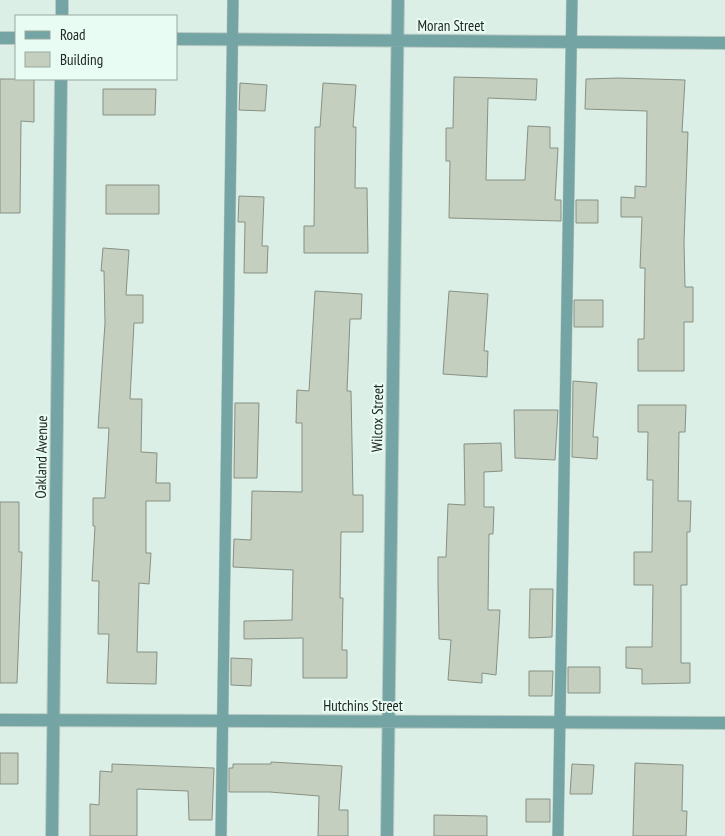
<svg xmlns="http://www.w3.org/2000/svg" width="725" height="836" viewBox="0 0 725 836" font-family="'PT Sans Narrow',sans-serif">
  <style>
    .building { fill: #c4cfc0; stroke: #879183 }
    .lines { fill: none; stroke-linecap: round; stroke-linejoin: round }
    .lane-casing { stroke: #bacbc3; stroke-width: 12 }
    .street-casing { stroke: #bacbc3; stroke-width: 14 }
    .lane { stroke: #74a5a4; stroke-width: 11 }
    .street { stroke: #74a5a4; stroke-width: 12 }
    .labels { text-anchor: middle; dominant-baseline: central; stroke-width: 4; stroke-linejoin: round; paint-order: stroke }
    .street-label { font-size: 15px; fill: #202724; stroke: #e9fcf3 }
  </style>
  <rect width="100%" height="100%" fill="#dcefe6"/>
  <!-- building -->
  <path class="building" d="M454,77L537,79L536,100L488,98L486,180H525L528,126L550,127V148H558L555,200H561V221L449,218L450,161H446V128H453Z
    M618,78L685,80L682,132H688L684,242L685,287H693V322H684V371H638V339H644L645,268H640L642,217H621V197L635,198V186L646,187L647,111L585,109L586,79Z
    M0,79H34V122L21,121L20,213H0Z
    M240,83L267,85L265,111L239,110Z
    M323,83L356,85L353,127H356L355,188H367L368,253H304V226H314L315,127H320Z
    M103,89H156L155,115H103Z
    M106,185H159V214H106Z
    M239,196L264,197L262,246H268L267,273H244L245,222H238Z
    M576,200H598V223H576Z
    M103,248L129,250L126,295H143V323H134L130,399H142L141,452L157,453L156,483H170V501H146V553H151L149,584L139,583L137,652H157L156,684L107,683L109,634H98L99,581H92L95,526H93V498H105L109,428H98L105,323L104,271H101Z
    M315,291L362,294L361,319H350L347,391H351L353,495H363V532H341L340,598H343L342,650H347V678H303V638L244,639V621L292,620L293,570L233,567L234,539L251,540L252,491L302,492V423H296L297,390L309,391Z
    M449,291L488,294L484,351H488L487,377L443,374Z
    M574,300H603V327H574Z
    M573,381L597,383L593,437H598L597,459L572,457Z
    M235,403H259L257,478H234Z
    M638,405H686L685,432H679L678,501H691L690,532H687V585H681V663H690V683L642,684V669L626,668V647H652L653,585H634V552H652L653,480H647L648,432H638Z
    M514,410H558L555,460L515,458Z
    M501,443L502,471L484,472V507H494L493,534H489L488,610H500L496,675L482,673V683L448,680L451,640L439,639L438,584V557H446L448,504L465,505L464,444Z
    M0,502H19V552H22L17,683H0Z
    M530,589H553L552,637L529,638Z
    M231,658L252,659L251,686L231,685Z
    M568,667H600V693H568Z
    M529,671H553L552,696H529Z
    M0,753H18V784H0Z
    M271,762L342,766L339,810H348V836H318L319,796L270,792H229V768H233V764H271Z
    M635,763L683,765L682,811H687L686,836H633Z
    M112,764L214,768L212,820H189L188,791L137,789V836H90V804L99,805L100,771L112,772Z
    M572,764L594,765L592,794H570Z
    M526,799H550V822H526Z
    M434,815L487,816V836H434Z"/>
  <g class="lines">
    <!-- lane casing -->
    <g class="lane-casing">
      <path id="lane" d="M221,836L233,0
        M558,836L572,0"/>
    </g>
    <!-- street casing -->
    <g class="street-casing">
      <path id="street" d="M62,16V0
        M0,38H16
        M176,39L725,43
        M0,720L725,723
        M52,836L61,79
        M387,836L398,0"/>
    </g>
    <!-- lane -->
    <use href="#lane" class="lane"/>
    <!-- street -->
    <use href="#street" class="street"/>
  </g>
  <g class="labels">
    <!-- street labels -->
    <g class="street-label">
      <text x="451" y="25">Moran Street</text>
      <text transform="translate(377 418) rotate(-89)">Wilcox Street</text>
      <text transform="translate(41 457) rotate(-89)">Oakland Avenue</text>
      <text x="363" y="705">Hutchins Street</text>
    </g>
  </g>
  <!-- legend -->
  <rect x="15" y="15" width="162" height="65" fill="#e9fcf3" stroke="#99a7a0"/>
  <rect x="25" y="31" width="25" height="8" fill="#74a5a4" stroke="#99a7a0"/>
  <text x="60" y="40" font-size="15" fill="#202724">Road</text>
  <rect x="25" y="52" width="25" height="15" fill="#c4cfc0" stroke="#99a7a0"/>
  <text x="60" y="65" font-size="15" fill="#202724">Building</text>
</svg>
